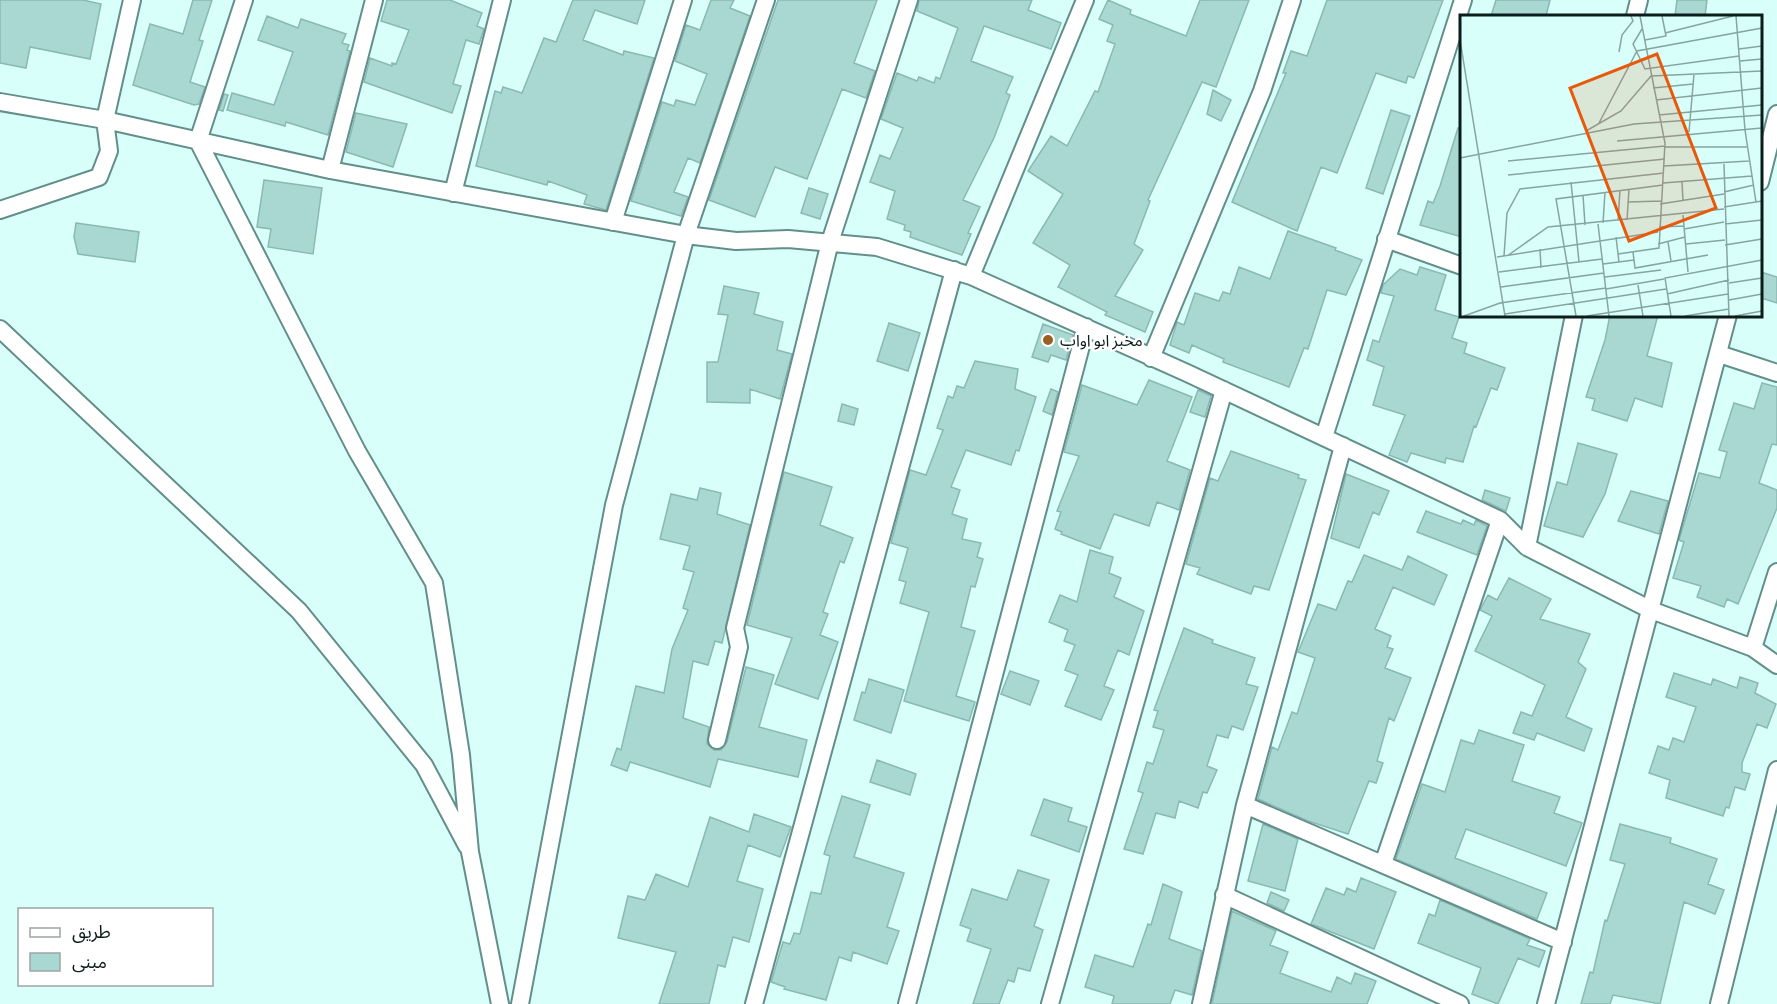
<svg xmlns="http://www.w3.org/2000/svg" width="1777" height="1004" viewBox="0 0 1777 1004" font-family="'Crimson Pro','Noto Sans Arabic',serif">
  <style>
    .building { fill: #a9d8d2; stroke: #8ab8b3; stroke-width: 1.5 }
    .lines { fill: none; stroke-linecap: round; stroke-linejoin: round }
    .minor-casing { stroke: #628f8a; stroke-width: 20 }
    .minor { stroke: #fff; stroke-width: 16 }
    .poi-dot { fill: #9c5f23; stroke: #fff; stroke-width: 2 }
    .labels { text-anchor: middle; dominant-baseline: central; stroke-width: 5; stroke-linejoin: round; paint-order: stroke }
    .poi-label { font-size: 16px; fill: #0b1d1b; stroke: #fff; text-anchor: start }
    .inset-road { fill: none; stroke: #86a5a1; stroke-width: 1.5 }
    .view { fill: #e8590c; fill-opacity: 0.15; stroke: #e8590c; stroke-width: 3 }
    .inset-edge { fill: none; stroke: #0b1d1b; stroke-width: 3 }
  </style>
  <rect width="100%" height="100%" fill="#d8fffa"/>
  <!-- building -->
  <path class="building" d="M0,0H83L101,4L90,59L30,47L26,68L0,63Z
    M193,0H212L199,40L203,41L190,82L205,87L199,104L194,105L133,85L150,24L183,34Z
    M387,0H450L482,13L477,26L484,29L479,44L466,40L453,84L461,86L452,113L364,82L370,58L392,66V63L396,64L409,30L381,21Z
    M573,0H645L637,24L595,10L583,40L623,55L624,51L654,58L606,210L584,204L587,195L548,181L547,185L476,166L495,91L501,93L503,87L522,93L544,38L556,42Z
    M711,0H734L730,8L750,16L700,163L688,158L674,192L688,197L681,216L631,201L662,102L674,106L676,100L695,105L707,74L675,61L686,25L700,30Z
    M778,0H877L854,63L875,71L866,98L842,89L807,179L775,167L755,217L709,200Z
    M919,0H1032L1028,10L1061,23L1051,49L984,26L971,61L1013,77L1006,93L1010,95L994,138L963,200L980,207L968,233L971,234L962,255L910,237L911,232L904,230L905,225L887,219L895,191L870,182L880,155L890,159L903,128L881,119L897,73L917,81L919,77L934,83L936,77L940,79L958,28L917,11Z
    M1108,0L1131,10L1130,14L1186,36L1200,0H1249L1216,87L1202,82L1148,200L1150,201L1134,244L1143,250L1115,296L1153,312L1145,332L1105,315L1107,312L1058,287L1070,265L1033,243L1063,194L1028,171L1051,136L1067,146L1095,91L1098,92L1115,44L1107,41L1113,25L1099,19Z
    M1327,0H1443L1414,78L1408,76L1406,83L1376,73L1337,173L1321,167L1297,231L1232,202L1286,73H1283L1291,51L1307,56Z
    M1496,0H1550L1546,16H1491Z
    M1677,0H1707L1705,16H1675Z
    M267,16L298,28L301,19L346,34L342,43L349,45L347,50L350,51L328,135L286,122L285,126L227,110L232,93L274,105L293,52L258,40Z
    M1213,90L1231,100L1221,121L1207,114Z
    M224,94L228,95L223,111L219,110Z
    M1391,110L1410,116L1383,194L1366,188Z
    M356,113L407,124L393,167L346,152Z
    M1458,128L1462,129V237L1420,225L1428,201L1433,203L1440,186Z
    M264,180L322,188L313,254L268,247L271,229L257,227Z
    M809,188L828,194L820,219L801,213Z
    M76,223L139,232L135,262L78,254L74,237Z
    M1288,231L1336,248L1335,250L1362,260L1346,295L1327,290L1308,349L1304,348L1289,387L1223,362L1224,359L1192,345L1189,353L1170,345L1177,322L1184,325L1195,293L1219,301L1223,292L1230,294L1239,267L1270,279Z
    M1420,267L1446,275L1435,310L1459,317L1452,338L1467,343L1464,353L1505,368L1497,390L1491,388L1476,427L1474,426L1463,462L1446,458L1445,463L1411,453L1407,462L1389,455L1405,415L1373,405L1384,367L1367,360L1373,340L1379,342L1394,296L1381,293L1383,285L1400,269L1417,275Z
    M1761,272L1777,277V303L1761,298Z
    M724,286L759,293L754,314L783,322L777,350L792,354L780,399L750,389V403L707,402V362H718L728,315L718,314Z
    M1610,315H1658L1647,356L1672,363L1662,407L1635,398L1627,421L1592,410L1595,399L1586,397L1605,340Z
    M889,323L920,333L908,371L877,361Z
    M1043,324L1073,335L1066,360L1051,355L1048,362L1032,357Z
    M975,361L1018,369L1015,389L1036,397L1019,451L1016,450L1011,465L966,450L951,487L960,490L952,514L967,519L962,539L981,543L977,557L983,559L975,587L971,586L961,627L975,631L956,696L975,702L969,721L904,701L929,612L900,603L906,582L899,580L908,548L891,543L910,470L926,475L943,430L937,428L948,396L953,398L957,386L964,388Z
    M1149,380L1192,397L1167,461L1190,470L1179,510L1157,502L1149,526L1114,514L1100,549L1061,534L1062,532L1055,529L1061,512L1057,511L1079,456L1064,452L1082,385L1137,405Z
    M1762,383L1777,387V445L1772,444L1759,483L1777,490V508L1738,604L1727,599L1724,607L1697,597L1701,586L1673,578L1684,542L1679,540L1699,473L1720,478L1727,452L1719,450L1734,403L1754,409Z
    M1051,389L1058,392L1052,415L1043,411Z
    M1198,390L1211,396L1205,417L1190,412Z
    M842,404L858,409L854,425L838,421Z
    M1578,443L1617,454L1605,494L1583,537L1544,526L1557,482L1567,485Z
    M1231,451L1299,475L1298,478L1306,480L1269,590L1254,586L1251,594L1197,574L1200,568L1186,564L1210,478L1218,481Z
    M784,472L832,487L820,525L853,538L844,563L840,561L823,612L828,614L820,635L838,642L818,699L775,684L792,638L747,625Z
    M1346,474L1389,491L1379,515L1373,512L1359,548L1331,538Z
    M700,488L721,493L717,514L750,525L722,643L715,641L708,665L693,661L683,718L709,727L707,744L714,750H721L727,742L746,667L774,675L759,727L807,740L798,777L718,759L710,787L630,762L627,771L611,765L617,748L621,750L636,686L664,693L672,649L688,610L683,608L694,572L683,569L690,546L660,539L671,494L697,500Z
    M1485,490L1510,498L1506,511L1482,500Z
    M1631,491L1668,501L1659,534L1618,521Z
    M1426,511L1461,524L1463,520L1474,525L1476,520L1487,526L1477,555L1417,532Z
    M1090,550L1113,557L1109,573L1121,578L1114,597L1144,611L1129,655L1118,650L1104,686L1114,690L1101,720L1065,706L1078,675L1065,670L1075,645L1064,641L1068,630L1049,622L1060,595L1077,602Z
    M1364,555L1402,570L1408,556L1447,575L1434,605L1393,587L1375,629L1391,636L1387,647L1393,649L1385,668L1411,678L1394,721L1389,718L1377,761L1383,763L1376,783L1369,781L1348,834L1308,821L1258,799L1272,747L1278,750L1292,712L1297,714L1315,658L1298,652L1318,604L1336,610L1348,581L1352,582Z
    M1509,578L1551,599L1540,619L1590,634L1578,662L1586,669L1566,717L1592,729L1584,751L1537,733L1534,740L1513,733L1521,712L1532,716L1545,685L1475,651L1492,616L1480,610L1488,595L1497,600Z
    M1184,628L1213,640L1212,643L1255,658L1246,684L1258,687L1243,730L1232,726L1228,738L1217,735L1207,766L1217,770L1207,793L1203,792L1198,808L1179,801L1175,818L1156,813L1143,854L1124,849L1143,793L1138,791L1147,762L1153,764L1164,730L1153,727L1158,711L1154,710Z
    M1010,671L1039,681L1030,705L1001,694Z
    M1674,673L1711,685L1713,679L1737,688L1740,677L1758,683L1755,693L1776,704L1767,728L1757,724L1742,763V772L1750,774L1745,790L1735,787L1729,808L1726,807L1723,816L1666,798L1670,780L1649,773L1658,746L1669,750L1673,738L1684,742L1696,707L1666,697Z
    M869,679L904,690L891,733L854,720L862,692L865,693Z
    M1479,730L1524,745L1512,781L1560,797L1554,813L1582,823L1566,866L1466,829L1455,858L1547,893L1537,919L1396,859L1422,784L1445,792L1461,740L1474,744Z
    M877,760L916,774L910,795L870,782Z
    M842,796L870,805L854,857L904,873L887,927L899,931L887,964L853,952L851,961L839,957L826,1000L784,989L785,987L771,982L783,942L790,944L794,933L800,934L811,892L821,894L830,856L824,854Z
    M1044,799L1072,808L1068,821L1087,827L1079,852L1031,835Z
    M754,814L791,827L780,857L748,845L737,881L763,889L749,942L733,937L725,967L718,965L709,1004H659L676,952L618,938L628,896L645,900L656,874L688,887L710,817L749,832Z
    M1263,824L1298,839L1285,891L1248,881Z
    M1620,824L1671,838L1670,843L1717,859L1708,884L1724,890L1715,914L1684,902L1660,1004L1613,995L1610,1004H1581L1590,972L1593,973L1605,920L1607,921L1625,864L1610,860Z
    M1018,870L1049,880L1034,926L1043,930L1030,971L1018,968L1014,982L1008,980L999,1004H973L991,949L967,941L971,929L960,925L972,889L1007,900Z
    M1361,878L1396,892L1374,949L1311,924L1326,888L1344,895L1347,888L1356,892Z
    M1163,884L1182,892L1169,939L1202,951L1192,995L1175,990L1170,1004H1112L1114,996L1085,987L1095,955L1133,967L1148,924L1151,925Z
    M1271,892L1289,900L1284,911L1267,903Z
    M1440,900L1530,939L1527,945L1545,951L1539,967L1518,958L1498,1004L1472,994L1481,968L1418,943L1429,914L1435,916Z
    M1232,911L1276,931L1270,945L1288,952L1280,973L1331,992L1337,977L1351,984L1355,973L1376,981L1367,1004H1212Z"/>
  <g class="lines">
    <!-- minor casing -->
    <g class="minor-casing">
      <path id="minor" d="M244,0L198,141L357,451L434,583L461,755L470,852L500,1004
        M1635,16L1639,0
        M0,102L105,120L330,170L686,235L736,241L788,239L877,247L971,276L1187,373L1500,520L1527,547L1651,610L1753,648L1777,665
        M330,170L374,0
        M1760,182L1777,114
        M453,193L502,0
        M0,210L99,177L109,151L105,120L132,0
        M613,222L683,0
        M1386,239L1462,266
        M971,276L1085,0
        M0,329L299,611L424,765L467,846
        M1719,354L1777,373
        M1151,358L1262,91L1292,0
        M1324,437L1463,0
        M1527,547L1574,315
        M1753,648L1777,572
        M717,740L739,647L735,628L830,242L909,0
        M1245,805L1563,942
        M1383,864L1500,520
        M1224,895L1460,1004
        M520,1004L614,505L686,235L766,0
        M754,1004L954,270
        M907,1004L1086,327
        M1050,1004L1224,390
        M1201,1004L1245,805L1343,446
        M1546,1004L1728,315
        M1719,1004L1777,770"/>
    </g>
    <!-- minor -->
    <use href="#minor" class="minor"/>
  </g>
  <!-- markers -->
  <circle class="poi-dot" cx="1048" cy="340" r="6"/>
  <g class="labels">
    <!-- poi labels -->
    <g class="poi-label">
      <text x="1060" y="340">مخبز ابو اواب</text>
    </g>
  </g>
  <!-- overview -->
  <g transform="translate(1460 15)">
    <rect width="302" height="302" fill="#d8fffa"/>
    <path class="inset-road" d="M276,1L285,115L296,187M182,14L173,29L185,54L279,41M205,18L273,1M0,25L45,301M185,25L206,21L202,1M279,34L302,31M159,37L162,20L173,6L171,1M280,46L302,44M193,73L233,69M196,85L302,73M199,100L302,90M139,108L177,36L302,13M126,116L161,96L191,61L302,56M229,117L234,59M157,126L302,113M205,132H287M0,143L174,109L302,100M48,146L205,131M264,149L269,301M204,151L289,146M48,160L205,144M111,167L119,247M222,167L223,186M203,168L292,161M264,177L294,170M123,180L125,210M168,187L202,186M200,189L264,179M264,192L302,186M223,200L228,257M167,205L169,174M158,206L160,175M143,208L145,177M138,209L149,301M265,209L302,205M199,212L224,211M224,214L264,207M156,222L159,247M208,227L211,246M198,229L225,222M226,229L265,225M265,230L302,224M80,234L81,253M173,237L175,253L248,240M158,239L199,233L205,128L180,1M44,241L47,198L60,174L204,158M47,241L88,212L264,194M37,242L198,217M143,249L174,245M39,257L142,244M145,262L201,255M269,268L302,263M178,270L183,301M41,272L144,258M146,274L204,264M207,279L269,265M269,285L302,279M45,299L206,274M4,301L40,288L146,273M116,301L96,184L203,170M127,301L268,279M211,301L205,263L302,245M225,301L269,294M275,301L302,296"/>
    <path class="view" d="M197,39L256,193L169,226L110,73Z"/>
    <rect width="302" height="302" class="inset-edge"/>
  </g>
  <!-- legend -->
  <rect x="18" y="908" width="195" height="78" fill="#ffffff" stroke="#9da5a4" stroke-width="1.5"/>
  <rect x="30" y="928" width="30" height="9" fill="#ffffff" stroke="#9da5a4" stroke-width="1.5"/>
  <text x="72" y="938" font-size="18" fill="#0b1d1b">طريق</text>
  <rect x="30" y="953" width="30" height="18" fill="#a9d8d2" stroke="#9da5a4" stroke-width="1.5"/>
  <text x="72" y="968" font-size="18" fill="#0b1d1b">مبنى</text>
</svg>
